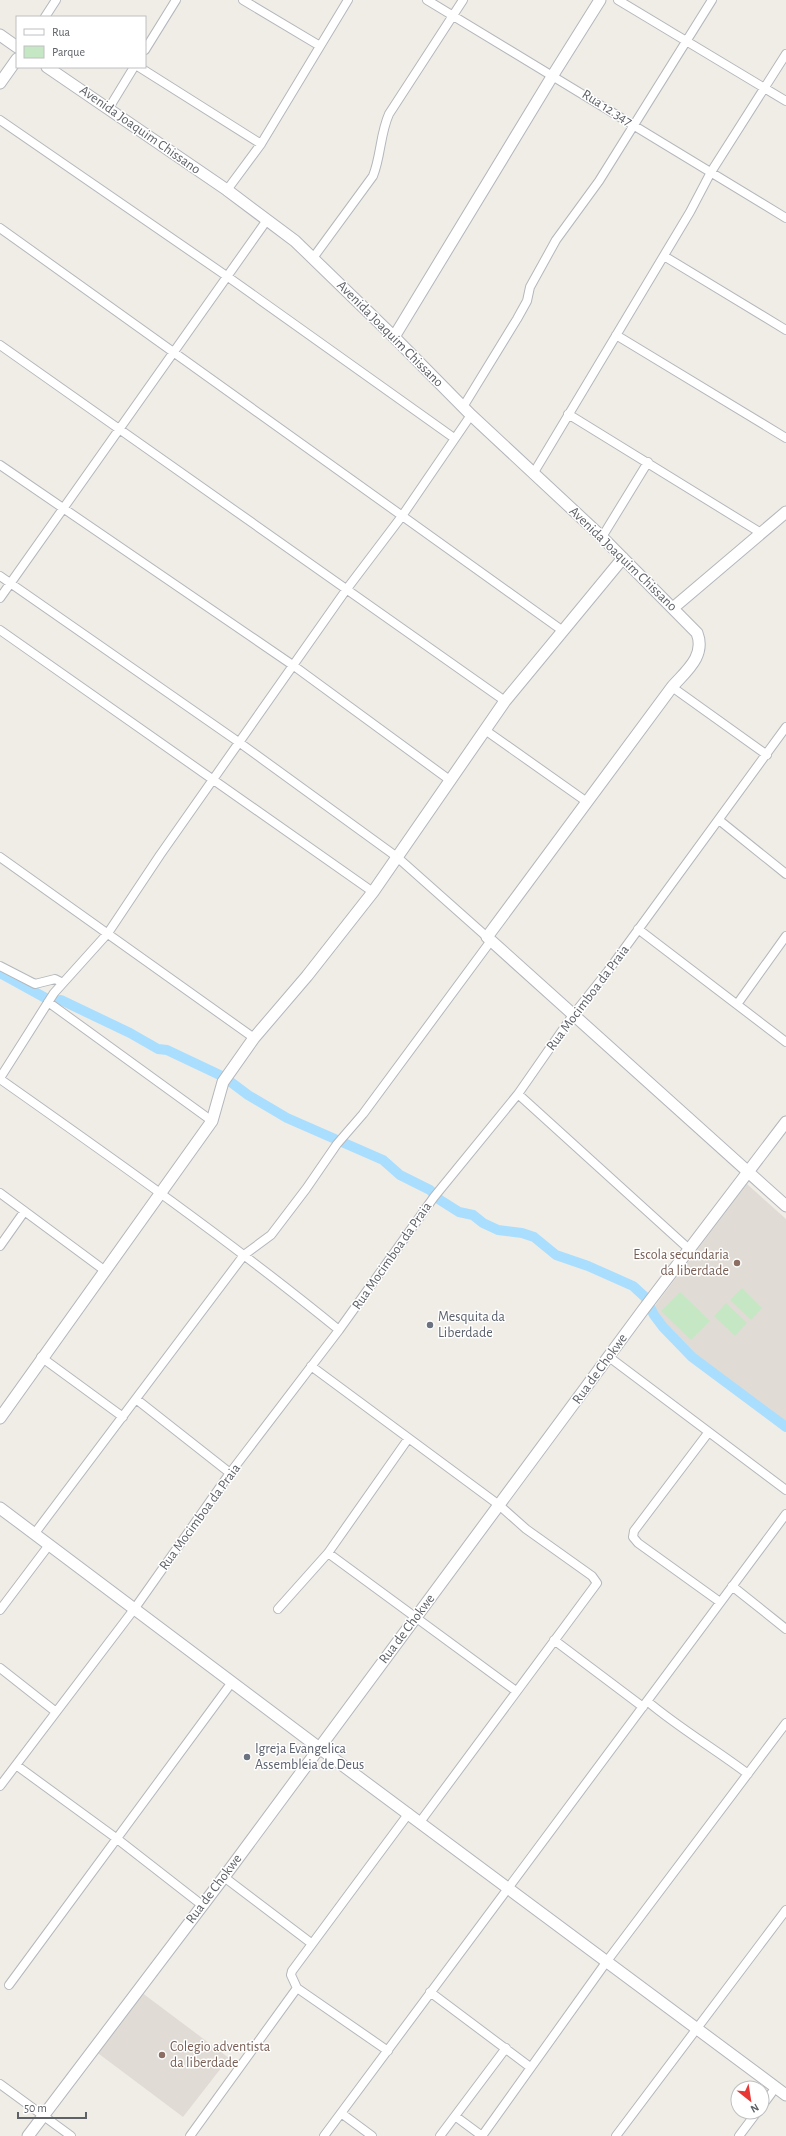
<svg xmlns="http://www.w3.org/2000/svg" width="786" height="2136" viewBox="0 0 786 2136" font-family="'Alegreya Sans',sans-serif">
  <style>
    .education { fill: #e0dcd5 }
    .green { fill: #c6e7c4 }
    .lines { fill: none; stroke-linecap: round; stroke-linejoin: round }
    .canal { stroke: #a9defe; stroke-width: 10 }
    .street-casing { stroke: #b4b7bb; stroke-width: 10 }
    .secondary-casing { stroke: #b3b6bb; stroke-width: 13 }
    .street { stroke: #fff; stroke-width: 8 }
    .secondary { stroke: #fff; stroke-width: 11 }
    .education-dot { fill: #8d6e63; stroke: #fff; stroke-width: 1.5 }
    .worship-dot { fill: #6b7280; stroke: #fff; stroke-width: 1.5 }
    .labels { text-anchor: middle; dominant-baseline: central; stroke-width: 3; stroke-linejoin: round; paint-order: stroke }
    .street-label { font-size: 14px; fill: #5e6267; stroke: #fff }
    .education-label { font-size: 14px; fill: #785e54; stroke: #fff; text-anchor: end }
    .worship-label { font-size: 14px; fill: #5b616d; stroke: #fff; text-anchor: start }
  </style>
  <rect width="100%" height="100%" fill="#f0ede7"/>
  <!-- education -->
  <path class="education" d="M747,1184L786,1219V1426L705,1365L668,1329L654,1307Z
    M141,1992L229,2058L183,2117L95,2051Z"/>
  <!-- green -->
  <path class="green" d="M742,1288L762,1308L751,1320L730,1300Z
    M680,1292L710,1321L691,1340L661,1311Z
    M726,1303L747,1323L735,1336L714,1316Z"/>
  <g class="lines">
    <!-- canal -->
    <path class="canal" d="M0,973L51,1001L61,1000L130,1033L158,1049L167,1050L224,1077L248,1095L287,1118L383,1160L400,1175L430,1190L440,1200L459,1212L473,1215L483,1223L498,1230L522,1233L534,1237L556,1255L588,1266L633,1286L645,1297L654,1315L663,1327L692,1357L786,1427"/>
    <!-- street casing -->
    <g class="street-casing">
      <path id="street" d="M243,0L320,46
        M427,0L786,218
        M618,0L786,101
        M45,17L56,0
        M145,50L176,0
        M139,67L261,144
        M109,108L134,67
        M0,120L228,277L454,438
        M227,190L261,144L348,0
        M0,228L563,631
        M664,256L786,330
        M313,258L373,176C381,156 380,134 389,114L463,0
        M616,335L786,438
        M0,345L505,701
        M463,407L517,319L527,301L530,287L556,240L599,181L712,0
        M568,414L761,533
        M0,465L294,666L451,781
        M533,474L690,212L711,172L786,54
        M602,537L648,462
        M0,576L240,743L397,857L487,937
        M0,598L267,220
        M0,630L373,892
        M672,687L767,755
        M485,730L587,802
        M719,820L786,874
        M0,857L254,1038
        M638,929L786,1042
        M0,966L35,984L55,979L63,983
        M48,1002L212,1121
        M738,1003L786,936
        M0,1078L54,993L108,933L160,855L346,590L402,516L471,415
        M0,1079C115,1160 230,1241 339,1330
        M518,1094L690,1250
        M0,1193L104,1270
        M0,1246L24,1212
        M41,1357L123,1417
        M609,1357L786,1490
        M311,1366L499,1505L526,1529L592,1576L597,1583L420,1822
        M136,1399L230,1473
        M708,1433L634,1531L633,1537L638,1543L720,1602
        M35,1533L244,1255L271,1235L306,1189L337,1144L363,1114L490,942
        M328,1553L516,1691
        M732,1586L786,1629
        M278,1609L328,1553L408,1439
        M0,1610L49,1545
        M554,1640L643,1707
        M0,1668L56,1712
        M647,1701C679,1728 715,1749 748,1774
        M16,1765L116,1838L202,1905
        M0,1786L135,1608L230,1473L339,1330L434,1197L518,1094L573,1015L608,971L786,727
        M224,1877L311,1943
        M9,1985L232,1682
        M430,1992L530,2067
        M388,2051L297,1988L291,1975L292,1971L409,1813
        M0,2084L71,2136
        M762,2106L776,2087
        M341,2113L372,2136
        M455,2116L482,2136
        M190,2136L297,1988
        M324,2136L786,1514
        M440,2136L506,2048
        M482,2136L607,1961L786,1723
        M616,2136L786,1910
        M739,2136L757,2112"/>
    </g>
    <!-- secondary casing -->
    <g class="secondary-casing">
      <path id="secondary" d="M0,35L17,47
        M47,67L227,190L295,241L394,337L471,415L602,537L697,633C706,656 686,671 672,687L487,937L786,1206
        M0,83L17,59
        M394,337L553,75L600,0
        M673,608L786,512
        M0,1418L212,1121L223,1082L254,1038L307,976L373,892L505,701L623,558
        M0,1508L318,1747L786,2095
        M28,2136L224,1877L643,1310L786,1122"/>
    </g>
    <!-- street -->
    <use href="#street" class="street"/>
    <!-- secondary -->
    <use href="#secondary" class="secondary"/>
  </g>
  <!-- markers -->
  <g class="education-dot">
    <circle cx="737" cy="1263" r="4"/>
    <circle cx="162" cy="2055" r="4"/>
  </g>
  <g class="worship-dot">
    <circle cx="430" cy="1325" r="4"/>
    <circle cx="247" cy="1757" r="4"/>
  </g>
  <g class="labels">
    <!-- street labels -->
    <g class="street-label">
      <text transform="translate(607 108) rotate(32)">Rua 12.347</text>
      <text transform="translate(140 130) rotate(35)">Avenida Joaquim Chissano</text>
      <text transform="translate(390 334) rotate(45)">Avenida Joaquim Chissano</text>
      <text transform="translate(623 559) rotate(44)">Avenida Joaquim Chissano</text>
      <text transform="translate(588 998) rotate(-53)">Rua Mocimboa da Praia</text>
      <text transform="translate(392 1256) rotate(-55)">Rua Mocimboa da Praia</text>
      <text transform="translate(600 1369) rotate(-54)">Rua de Chokwe</text>
      <text transform="translate(200 1517) rotate(-54)">Rua Mocimboa da Praia</text>
      <text transform="translate(407 1629) rotate(-53)">Rua de Chokwe</text>
      <text transform="translate(214 1889) rotate(-53)">Rua de Chokwe</text>
    </g>
    <!-- education labels -->
    <g class="education-label">
      <text x="729" y="1255">Escola secundaria<tspan x="729" dy="16">da liberdade</tspan></text>
      <text x="170" y="2047" text-anchor="start">Colegio adventista<tspan x="170" dy="16">da liberdade</tspan></text>
    </g>
    <!-- worship labels -->
    <g class="worship-label">
      <text x="438" y="1317">Mesquita da<tspan x="438" dy="16">Liberdade</tspan></text>
      <text x="255" y="1749">Igreja Evangelica<tspan x="255" dy="16">Assembleia de Deus</tspan></text>
    </g>
  </g>
  <!-- legend -->
  <rect x="16" y="16" width="130" height="52" fill="#ffffff" stroke="#bfc0c2"/>
  <rect x="24" y="29" width="20" height="6" fill="#ffffff" stroke="#bfc0c2"/>
  <text x="52" y="36" font-size="12" fill="#5e6267">Rua</text>
  <rect x="24" y="46" width="20" height="12" fill="#c6e7c4" stroke="#bfc0c2"/>
  <text x="52" y="56" font-size="12" fill="#5e6267">Parque</text>
  <!-- north arrow -->
  <g transform="translate(750 2100) rotate(150)"><circle r="19" fill="#ffffff" stroke="#bfc0c2"/>
  <path d="M0-3L7 15L0 10L-7 15Z" fill="#e73835"/>
  <text y="-6" font-size="11" font-weight="bold" text-anchor="middle" fill="#5e6267">N</text>
  </g>
  <!-- scale -->
  <path d="M18 2112v6h68v-6" fill="none" stroke="#5e6267" stroke-width="2"/>
  <text x="24" y="2112" font-size="12" fill="#5e6267" stroke="#ffffff" stroke-width="3" paint-order="stroke">50 m</text>
</svg>
